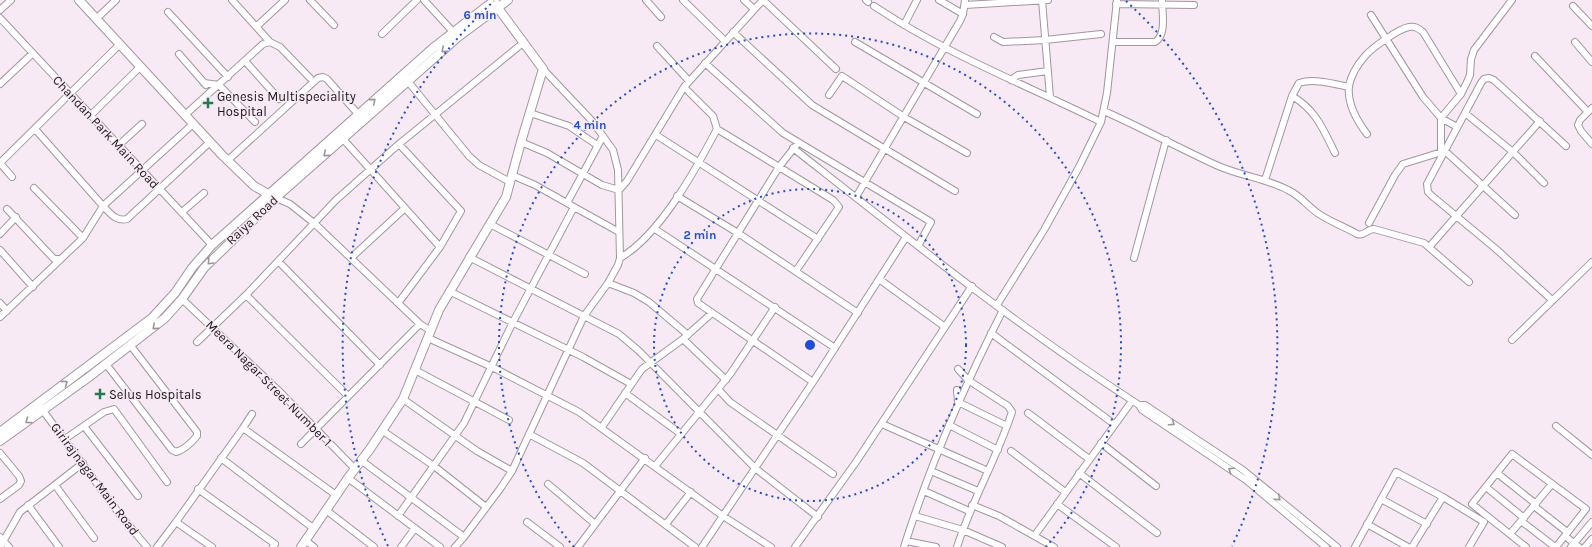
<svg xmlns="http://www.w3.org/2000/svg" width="1592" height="547" viewBox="0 0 1592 547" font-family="Karla,sans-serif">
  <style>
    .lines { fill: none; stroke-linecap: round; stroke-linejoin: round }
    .street-casing { stroke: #a296a0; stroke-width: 8 }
    .secondary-casing { stroke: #a296a0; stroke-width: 10 }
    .street { stroke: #fff; stroke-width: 6 }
    .secondary { stroke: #fff; stroke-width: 8 }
    .oneway { stroke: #999798 }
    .ring { fill: none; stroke: #1d4ed8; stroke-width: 2; stroke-dasharray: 2 4 }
    .poi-dot { fill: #227b4f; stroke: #f7eaf4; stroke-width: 1.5 }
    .labels { text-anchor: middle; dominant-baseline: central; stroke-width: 3; stroke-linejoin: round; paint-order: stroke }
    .poi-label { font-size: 13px; fill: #1c171b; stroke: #f7eaf4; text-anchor: start }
    .street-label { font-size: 13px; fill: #1c171b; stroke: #f7eaf4 }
    .centre { fill: #1d4ed8; stroke: #f7eaf4; stroke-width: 2 }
    .ring-label { font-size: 12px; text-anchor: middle; font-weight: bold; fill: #1d4ed8; stroke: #f7eaf4; stroke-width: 3; stroke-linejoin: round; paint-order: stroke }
  </style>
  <rect width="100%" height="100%" fill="#f7eaf4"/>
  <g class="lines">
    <!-- street casing -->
    <g class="street-casing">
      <path id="street" d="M232,0L270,42
        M310,0L334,25
        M424,0L455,34
        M646,0L661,17
        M683,0L725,41
        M744,0L754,9
        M763,0L836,69
        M866,0L868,2
        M939,0L963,14
        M1042,0L1050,97
        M1116,4L1194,5
        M965,5L1048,0
        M874,6C946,54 1024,84 1101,122
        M1573,6L1592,26
        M0,10L11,0
        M168,12L228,77
        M1371,15L1423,97L1441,118L1457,127
        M0,18L212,245
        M96,19L116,0
        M904,25L917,0
        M257,26L285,0
        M733,32L812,105L955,191
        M382,34L417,0
        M994,37L1003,42L1045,40L1101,34
        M855,42L977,114
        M1113,42H1155C1167,35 1162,12 1162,0
        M1575,42L1592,62
        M657,46L689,81
        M179,54L206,85
        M1535,56L1588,112
        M245,61L279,99
        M705,63L783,133L931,222L918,246
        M406,79L469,156L479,165L510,182
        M1011,80L1018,75L1048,71
        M204,83L219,85L255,122
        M0,84L33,53
        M829,95L842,76L904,117L967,153
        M1292,96C1316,110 1323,129 1335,153
        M1592,108L1580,120L1578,125L1581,131L1592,144
        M1104,111C1142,128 1179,148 1216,165C1240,176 1265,178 1288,190C1301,196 1308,207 1319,214C1331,222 1345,227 1357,234C1364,237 1367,229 1374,229L1424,243L1469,282
        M530,113L569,126L597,145
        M1465,113L1513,152L1544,183
        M91,115L140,67
        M185,115L263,44L270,42L280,47L310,78
        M35,129L103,206L193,124
        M717,129L833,200L839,207L796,271
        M1367,134C1357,121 1347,104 1349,86C1351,75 1358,64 1365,56C1372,48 1398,29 1409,27C1415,26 1418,28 1423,32L1461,94
        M656,135L818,239
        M343,139L440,247
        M521,142L547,153L602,185L619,190L627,181L684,87L763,0
        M798,143L779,167L697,299L698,303L813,382
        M120,144L142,124
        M399,144L461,211L440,247L399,302
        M793,148C906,237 1018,327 1139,405L1142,410L1246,480L1326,547
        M1441,152V118L1461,94L1467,82L1470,75L1471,59L1474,50L1512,0
        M227,161L318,78L323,77L327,79L358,114
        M0,163L120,44
        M0,163L12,177
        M512,175L535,185L567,203
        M1265,180L1292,96L1299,83C1314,78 1334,84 1349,87
        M34,188L83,238
        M677,196L738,233L858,313
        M856,197L960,21L963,14L965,0
        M276,198L290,204L314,223L420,324L431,331
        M574,207L619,232
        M7,209L54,259H60
        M182,212L204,193
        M1369,223L1395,175L1403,164L1445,151L1515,215
        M490,224L585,274
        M655,229L835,348
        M0,234L16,217
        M1430,246L1540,121
        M0,250L33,287
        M352,257L405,208
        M469,257L619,334L639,351L755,468L818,517
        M620,258C660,235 696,169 717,129L713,116L684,87
        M1134,258L1166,140
        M278,261L380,365
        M879,279L945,327
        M608,283L634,293L649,302L688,335
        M449,291L583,357L631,384
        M246,295L348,396
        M182,299L281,393L355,469
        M1552,300L1496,249L1432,196L1428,192L1427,184L1481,83L1484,79L1489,78L1494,80L1566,146
        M0,303L7,311
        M997,305L1044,230L1079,167L1101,122L1107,93L1117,0
        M0,317L83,238L103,206C110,213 116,222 127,219L210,142
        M991,333L1114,424
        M428,338L492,367L579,412L723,516L771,547
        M683,339L726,380
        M1512,340L1592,262
        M197,342L246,295L336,200L399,144L523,43
        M106,364L172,450L176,452C184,450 192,442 197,436V432L131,346
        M415,370L509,420
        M718,389L730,402L833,474
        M957,390L958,402L1007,426
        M625,393L681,434
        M403,399L477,451L512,471
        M1139,405H1145L1243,470L1337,547
        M41,408L121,516L147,547
        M1028,413L1089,459
        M882,424L988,471
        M949,425L998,450
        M84,426L138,496
        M1556,426L1592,455
        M602,427L642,369L683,339L712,313
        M243,428L252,414
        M383,431L434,466L486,507
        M529,434L583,463L695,547
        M65,439L104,412L114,409L167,482
        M1101,443L1156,486
        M301,444L420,324
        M1011,451L1065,492
        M0,453L19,476L21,481L19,485L0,499
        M221,458L313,528
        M362,461L464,537L455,547
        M656,465L731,373L775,307
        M931,471L978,491
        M1079,473L1157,533
        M1497,473L1536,504
        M348,478L440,547
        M548,484L595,524
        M55,485L94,538
        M1486,487L1524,518
        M198,489L275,544L273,547
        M924,491L969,511
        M1381,499L1427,524
        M1057,504L1116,547
        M28,505L59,547
        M972,505L999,516L1054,547
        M1534,506L1567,532
        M326,510L374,547
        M398,516L464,423L513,322L574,207L567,203L603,136
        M915,516L963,530L1002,547
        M1521,521L1555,547
        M527,522L560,547
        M666,524L691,492
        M1367,524L1408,547
        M1510,534L1552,484
        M1035,535L1132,401
        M1565,536L1579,547
        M0,537L9,547
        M464,537L500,489L512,471L584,316L608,283L618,265L620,258L618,170L613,150L592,121L543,69
        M305,540L314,547
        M906,541L936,547
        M0,547L20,512L83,463
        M157,547L176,522
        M212,547L176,522L243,428L336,495
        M401,547L415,528
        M578,547L645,458
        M702,547L813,382L906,237
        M795,547L856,462L972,286
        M904,547C930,465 964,386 1003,310
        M957,547C972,500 997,458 1012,412L1008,406L968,380L958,369
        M1355,547L1396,472L1443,497L1484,522L1469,547
        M1412,547L1443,497
        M1526,547L1472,504L1512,454L1586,509L1556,547
        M1571,547L1592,522
        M1585,547L1592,539"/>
    </g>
    <!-- secondary casing -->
    <g class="secondary-casing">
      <path id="secondary" d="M79,0L222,155L254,186L272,196
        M0,432L152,318L175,293L192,268L212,245L433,48L495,0
        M0,441L89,377L165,318L182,299L204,268L280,194L458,37L508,0
        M301,547L348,478L370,449L403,399L439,310L506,197L521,142L543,69L495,4"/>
    </g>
    <!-- street -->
    <use href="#street" class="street"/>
    <!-- secondary -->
    <use href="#secondary" class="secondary"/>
  </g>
  <!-- one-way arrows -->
  <defs><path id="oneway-chevron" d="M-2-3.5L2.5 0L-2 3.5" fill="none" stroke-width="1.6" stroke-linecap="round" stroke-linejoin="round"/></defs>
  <g class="oneway">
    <use href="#oneway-chevron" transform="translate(444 50) rotate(139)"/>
    <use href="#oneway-chevron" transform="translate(373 101) rotate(-41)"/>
    <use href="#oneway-chevron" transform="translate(326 154) rotate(139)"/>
    <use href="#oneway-chevron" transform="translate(210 262) rotate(134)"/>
    <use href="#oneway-chevron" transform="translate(155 327) rotate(139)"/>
    <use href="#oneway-chevron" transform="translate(65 383) rotate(-36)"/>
    <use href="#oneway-chevron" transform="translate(28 421) rotate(144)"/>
    <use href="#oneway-chevron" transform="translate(1172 423) rotate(34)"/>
    <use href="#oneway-chevron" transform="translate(1231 470) rotate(-146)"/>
    <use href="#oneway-chevron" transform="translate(1278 498) rotate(40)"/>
  </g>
  <!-- distance rings -->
  <g class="ring">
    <circle cx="810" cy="345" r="156"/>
    <path d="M574 547A311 311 0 1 1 1046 547"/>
    <path d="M388 546A467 467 0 0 1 494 1M1126 1A467 467 0 0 1 1232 546"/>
  </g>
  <!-- markers -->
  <g class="poi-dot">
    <path d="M206 97h4v4h4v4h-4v4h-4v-4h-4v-4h4z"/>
    <path d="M98 388h4v4h4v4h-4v4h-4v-4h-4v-4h4z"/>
  </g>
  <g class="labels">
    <!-- poi labels -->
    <g class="poi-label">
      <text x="217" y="96">Genesis Multispeciality<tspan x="217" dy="15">Hospital</tspan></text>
      <text x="109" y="394">Selus Hospitals</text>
    </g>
    <!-- street labels -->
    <g class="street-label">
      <text transform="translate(106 132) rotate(47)">Chandan Park Main Road</text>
      <text transform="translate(252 220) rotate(-43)">Raiya Road</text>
      <text transform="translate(269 383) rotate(45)">Meera Nagar Street Number 1</text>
      <text transform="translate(95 479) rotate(53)">Girirajnagar Main Road</text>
    </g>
  </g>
  <circle cx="810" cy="345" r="6" class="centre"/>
  <g class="ring-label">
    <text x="480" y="19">6 min</text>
    <text x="590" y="129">4 min</text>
    <text x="700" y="239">2 min</text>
  </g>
</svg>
